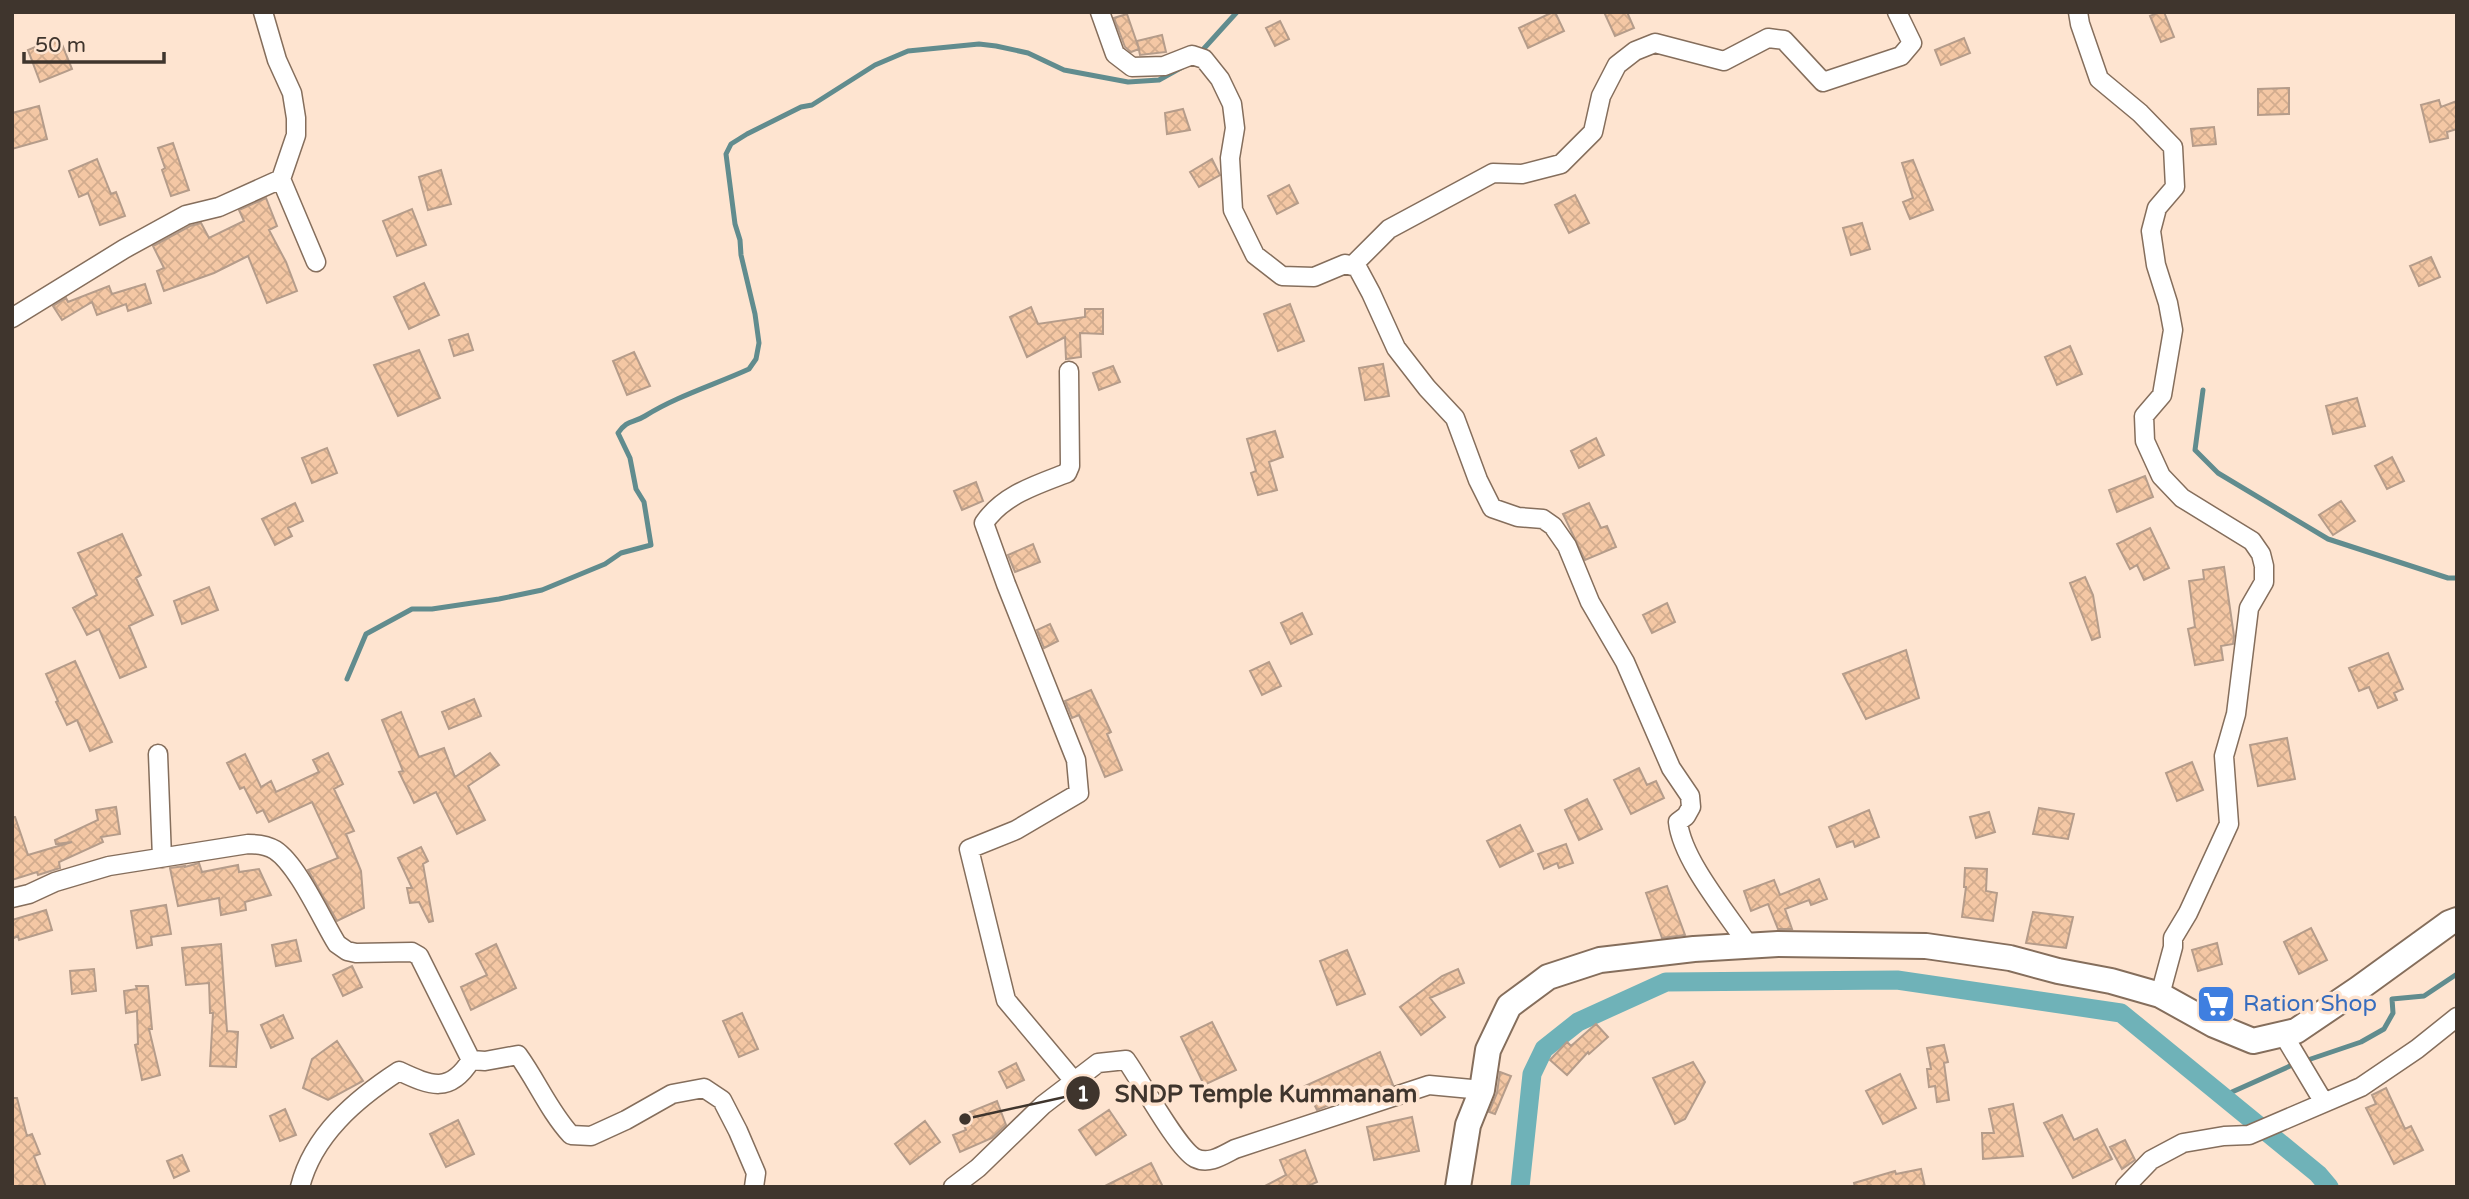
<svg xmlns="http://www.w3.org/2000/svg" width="2469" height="1199" viewBox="0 0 2469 1199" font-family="'Varela Round',sans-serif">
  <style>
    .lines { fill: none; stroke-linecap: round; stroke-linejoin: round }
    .stream { stroke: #618c8e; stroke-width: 5 }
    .canal { stroke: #6fb2b8; stroke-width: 19 }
    .building { fill: url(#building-cross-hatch); stroke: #b59c8a; stroke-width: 2 }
    .minor-casing { stroke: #856e5c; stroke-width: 21 }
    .secondary-casing { stroke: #856e5c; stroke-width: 28 }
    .minor { stroke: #fff; stroke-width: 18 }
    .secondary { stroke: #fff; stroke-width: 24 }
    .labels { text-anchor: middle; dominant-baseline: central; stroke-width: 7; stroke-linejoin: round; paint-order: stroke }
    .shop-label { font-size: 23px; fill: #366cbe; stroke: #fee4d0; text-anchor: start }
    .leader { fill: none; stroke: #3f352d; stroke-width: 2.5 }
    .callout-dot { fill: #3f352d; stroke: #fee4d0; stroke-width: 2.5 }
    .mark-label { font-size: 21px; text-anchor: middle; font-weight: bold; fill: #fff }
    .callout-label { font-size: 24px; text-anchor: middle; font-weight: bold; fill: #3f352d; stroke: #fee4d0; stroke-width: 7; stroke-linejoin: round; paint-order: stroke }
  </style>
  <defs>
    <pattern id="building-cross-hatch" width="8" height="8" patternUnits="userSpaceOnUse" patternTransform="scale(1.75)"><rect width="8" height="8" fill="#f4c7a4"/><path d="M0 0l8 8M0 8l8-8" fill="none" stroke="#d2ac8e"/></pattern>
  </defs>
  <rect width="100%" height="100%" fill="#fee4d0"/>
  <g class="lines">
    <!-- stream -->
    <path class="stream" d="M1199,54L1237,12
      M2203,390L2195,450L2218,473L2328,539L2448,578H2457
      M347,679L366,634L412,609H432L499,599L542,590L605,564L621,553L651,545L644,502L636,489L630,458L618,433C628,419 632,424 645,416C677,396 714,385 749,369L756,359L759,343L755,314L741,255L740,240L735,224L726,154L731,144L747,134L801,107L812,105L875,65L908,51L979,44L996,46L1028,53L1064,70L1128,82L1159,80L1186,65
      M2223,1096L2290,1066L2361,1042L2384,1029L2393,1013L2392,999L2424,996L2457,974"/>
    <!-- canal -->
    <path class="canal" d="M1520,1187L1532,1074L1544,1049L1578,1022L1666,982L1897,980L2121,1013L2318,1174L2329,1187"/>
  </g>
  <!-- building -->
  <path class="building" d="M1553,12H1555L1564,31L1528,48L1519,28Z
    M1604,12H1627L1634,28L1615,36Z
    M2159,12H2164L2174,37L2161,42L2150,16Z
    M1127,14L1139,49L1131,52L1125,47L1114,18Z
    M1280,21L1289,39L1275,46L1266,28Z
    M1162,35L1166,52L1140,55L1137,41Z
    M59,37L72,69L40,82L28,50Z
    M1964,38L1970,53L1941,65L1935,50Z
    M2289,88V114L2258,115V89Z
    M2439,100L2441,107L2457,101V129L2447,132L2448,138L2430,142L2421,105Z
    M39,106L47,139L12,149V113Z
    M1183,109L1190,130L1167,134L1165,113Z
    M2214,127L2216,144L2193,146L2191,129Z
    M173,143L189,190L171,196L162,170L165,168L158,148Z
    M97,159L111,194L116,192L125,216L100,225L88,193L79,197L69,171Z
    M1212,159L1220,175L1199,187L1190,172Z
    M1913,160L1933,210L1910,219L1903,202L1913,198L1902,163Z
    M441,170L451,204L428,210L419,177Z
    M1289,185L1298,203L1277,214L1268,196Z
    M1575,195L1589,223L1569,233L1555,205Z
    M266,198L277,226L269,230L286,262L297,291L267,303L248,256L214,273L164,291L157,271L164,268L153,246L190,226L201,223L209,238L244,221L239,210Z
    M412,209L426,245L397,256L383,221Z
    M1862,223L1870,249L1851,255L1843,228Z
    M2431,257L2440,277L2419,286L2410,266Z
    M424,283L439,315L409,329L394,297Z
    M145,284L151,303L128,311L126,304L97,315L92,302L62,320L53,306L66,298L68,302L109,286L112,294Z
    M1290,304L1304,341L1278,351L1264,314Z
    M1031,307L1038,324L1085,317V309H1103V334L1080,333L1081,357L1066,359L1065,337L1027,357L1010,317Z
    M468,334L473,350L454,356L449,340Z
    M2070,346L2082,374L2057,385L2045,357Z
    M419,350L440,398L398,416L374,365Z
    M634,352L650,386L627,395L613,361Z
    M1383,364L1389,396L1365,400L1359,368Z
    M1113,366L1120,382L1099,390L1093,373Z
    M2357,398L2365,426L2333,434L2326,406Z
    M1275,431L1283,457L1269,462L1277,490L1258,495L1251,473L1256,471L1247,439Z
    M1596,438L1604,455L1579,468L1571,451Z
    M327,448L337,473L312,483L302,458Z
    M2392,457L2404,481L2387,489L2375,466Z
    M2145,476L2153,497L2117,512L2109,490Z
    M976,482L983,501L962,510L954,491Z
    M2341,501L2355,521L2333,535L2319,515Z
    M295,503L303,521L288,528L292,536L275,545L262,519Z
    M1589,503L1601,528L1607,526L1616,547L1585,560L1563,514Z
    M2150,528L2169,568L2144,580L2137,565L2130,569L2117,544Z
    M122,534L141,575L136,578L153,615L129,626L146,667L120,678L99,629L87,635L73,608L97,595L78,553Z
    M1033,544L1040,562L1015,572L1008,555Z
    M2224,567L2234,636L2233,644L2221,646L2223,660L2195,665L2188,629L2195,627L2189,581L2204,579L2203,570Z
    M2085,577L2093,595L2100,637L2092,640L2070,583Z
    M209,587L218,610L182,624L174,601Z
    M1667,603L1675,622L1652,633L1643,615Z
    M1302,613L1312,634L1291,644L1281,623Z
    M1050,624L1058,641L1044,648L1037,630Z
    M1906,650L1919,698L1866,719L1843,674Z
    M2388,653L2403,689L2394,693L2397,700L2378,708L2369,687L2359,691L2349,668Z
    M75,661L112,742L90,751L77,720L67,725L56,702L58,701L46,674Z
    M1269,662L1281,686L1262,695L1250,671Z
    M1091,690L1111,732L1107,734L1122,770L1105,777L1079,715L1072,718L1065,701Z
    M474,699L481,716L449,729L442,712Z
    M401,712L419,757L444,748L455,777L490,753L499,765L468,786L485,820L457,834L436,792L414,803L399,772L403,771L382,720Z
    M2287,738L2295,779L2258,786L2250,745Z
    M328,753L343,784L334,789L354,831L346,834L361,871L364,908L337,921L308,870L338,858L312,802L269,822L263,810L257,813L244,787L240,789L227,763L245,754L261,787L271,781L276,792L319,772L313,760Z
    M2192,762L2203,790L2177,801L2166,773Z
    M1639,768L1647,785L1656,781L1664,798L1631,814L1614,780Z
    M1587,799L1602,829L1579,840L1565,810Z
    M116,807L120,834L101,837L103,842L59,862L60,868L38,875L37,872L12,880V817H15L28,855L72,842L56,844L55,840L98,820L96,810Z
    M2039,808L2074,814L2068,839L2033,834Z
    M1869,810L1879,837L1855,847L1853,841L1837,847L1829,827Z
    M1989,812L1995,832L1976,838L1970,817Z
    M1520,825L1533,851L1500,867L1487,841Z
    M1566,844L1573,863L1559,868L1557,863L1544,869L1538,854Z
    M421,847L428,861L423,864L433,921L429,922L419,902L410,903L407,888H412L398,858Z
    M199,863L202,872L238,865L239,872L259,869L271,895L245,902L246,910L221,915L219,898L178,906L170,868L185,866V867Z
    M1965,868L1987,869L1986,891L1997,893L1993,921L1962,917L1966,887H1964Z
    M1819,879L1827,899L1811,905L1809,900L1785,909L1792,929H1778L1768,904L1751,911L1744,891L1774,880L1780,895Z
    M1667,886L1685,935L1662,938L1646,893Z
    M166,905L171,934L151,937L152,945L137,948L131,911Z
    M46,910L52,930L19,940L18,936L12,939V920Z
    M2033,912L2073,917L2066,948L2026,943Z
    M2311,928L2327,960L2299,974L2284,942Z
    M296,940L301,961L276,966L272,945Z
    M2217,943L2222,964L2198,971L2192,950Z
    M221,944L227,1031L238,1032L236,1067L210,1066L213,1013H210L209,983L186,985L182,948Z
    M496,944L516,988L471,1010L461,987L487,975L476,954Z
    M1347,950L1365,994L1337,1005L1320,961Z
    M352,966L362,987L343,996L333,975Z
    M94,969L96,991L72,994L70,971Z
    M1458,969L1464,983L1430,998L1445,1017L1421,1035L1400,1007L1442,976Z
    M136,986H148L152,1029H149L160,1075L142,1080L135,1045L138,1044L137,1011L126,1013L124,991L137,989Z
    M742,1013L758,1049L739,1057L723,1021Z
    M283,1015L293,1038L271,1048L261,1025Z
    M1212,1022L1236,1070L1204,1085L1181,1037Z
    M1596,1024L1608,1037L1589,1054L1588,1052L1567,1075L1550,1060L1567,1042L1571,1046Z
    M337,1041L363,1081L328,1100L303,1088L312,1059Z
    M1944,1045L1948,1062L1944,1063L1949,1100L1937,1102L1935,1086L1929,1087L1927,1069H1931L1927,1048Z
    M1380,1052L1393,1085L1372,1092L1370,1088L1317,1110L1305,1086Z
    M1693,1062L1705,1082L1685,1119L1675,1124L1653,1078Z
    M1016,1063L1024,1080L1007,1088L999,1072Z
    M1500,1072L1511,1076L1495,1114L1489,1112L1497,1093Z
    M1900,1074L1916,1108L1883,1124L1866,1091Z
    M2386,1088L2405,1129L2411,1126L2423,1150L2394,1164L2366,1108L2376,1104L2372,1095Z
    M12,1098H17L27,1136L32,1134L40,1154L34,1156L46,1187H12Z
    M997,1101L1006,1125L992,1138L960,1152L953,1135L966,1130L960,1116Z
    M2013,1104L2023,1156L1983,1159L1982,1133H1994L1989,1109Z
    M285,1109L296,1135L280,1141L270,1116Z
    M1109,1110L1126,1135L1096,1155L1079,1130Z
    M2062,1115L2074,1140L2097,1129L2112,1159L2073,1178L2044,1123Z
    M1412,1117L1419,1151L1374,1160L1367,1127Z
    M458,1120L474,1154L446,1167L430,1134Z
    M925,1121L940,1142L910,1164L895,1144Z
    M2125,1140L2135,1160L2122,1169L2110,1147Z
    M1305,1150L1317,1182L1306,1187H1263L1286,1175L1280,1160Z
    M182,1155L189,1171L174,1178L167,1161Z
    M1151,1163L1163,1187H1103Z
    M1921,1169L1925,1187H1855L1854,1183L1895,1171L1896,1174Z"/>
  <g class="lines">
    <!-- minor casing -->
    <g class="minor-casing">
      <path id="minor" d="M1100,12L1115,54L1132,67L1164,66L1192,55L1204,59L1220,79L1232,104L1235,128L1230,158L1233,210L1255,255L1282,276L1314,277L1345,264L1357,267L1371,293L1396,348L1427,388L1455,418L1478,480L1492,508L1518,517L1543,519L1553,526L1567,546L1590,602L1625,662L1671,768L1690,796L1691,807L1686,816L1678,822C1682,860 1727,913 1749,946
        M2078,12L2080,24L2099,79L2140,113L2173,147L2175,187L2157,208L2151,231L2156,265L2168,303L2173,330L2162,395L2144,416L2145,441L2161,476L2182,498L2252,541L2261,554L2264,566V582L2249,608L2236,714L2224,756L2229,824L2188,913L2173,938V947L2160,995
        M281,179L316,262
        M1352,266L1389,229L1493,173L1522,174L1561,164L1593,132L1601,96L1617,65L1635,51L1655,43L1724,61L1768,38L1784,40L1823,82L1901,56L1912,43L1897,12
        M12,318L124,249L186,215L219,207L281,179L296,135V118L292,93L277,60L263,12
        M1069,371L1070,466L1067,473C1036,485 1003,495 984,523L1006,584L1076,760L1079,793L1016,830L969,849L1006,1000L1074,1081
        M158,754L162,858
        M12,898L29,894L55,882L109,866L248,844C258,844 267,845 275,850C298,865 322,920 337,944L347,951L356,953L412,952L419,956L471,1060L485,1061L518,1055C537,1081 549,1111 571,1135L591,1136L626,1120L672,1094L704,1088L722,1100L738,1131L756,1173L754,1187
        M2283,1034L2323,1101
        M300,1187C313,1135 356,1099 399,1071C431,1086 450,1094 471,1060
        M953,1187L978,1168L1043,1105L1098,1063L1126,1060C1141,1081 1177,1148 1195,1158C1209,1165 1223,1155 1235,1149L1429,1085L1482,1090
        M2125,1187L2151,1160L2183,1143L2224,1136L2249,1135L2361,1087L2417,1049L2457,1017"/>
    </g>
    <!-- secondary casing -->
    <g class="secondary-casing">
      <path id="secondary" d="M1458,1187L1468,1125L1482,1090L1488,1050L1509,1006L1548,977L1600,960L1694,949L1778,944L1926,946L2010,958L2058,971L2111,981L2160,995L2214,1025L2253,1041L2296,1031L2358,989L2449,923L2457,920"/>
    </g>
    <!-- minor -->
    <use href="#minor" class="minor"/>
    <!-- secondary -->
    <use href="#secondary" class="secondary"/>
  </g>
  <!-- icons -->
  <defs>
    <g id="supermarket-square" transform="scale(2.0125)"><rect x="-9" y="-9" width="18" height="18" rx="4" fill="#3f7fe0" stroke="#fee4d0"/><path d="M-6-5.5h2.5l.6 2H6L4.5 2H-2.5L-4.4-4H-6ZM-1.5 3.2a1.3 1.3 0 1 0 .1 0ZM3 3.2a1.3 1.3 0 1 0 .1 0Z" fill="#fff"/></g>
  </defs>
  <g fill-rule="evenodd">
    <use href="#supermarket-square" x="2216" y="1004"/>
  </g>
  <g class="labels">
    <!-- shop labels -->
    <g class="shop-label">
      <text x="2243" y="1004">Ration Shop</text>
    </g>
  </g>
  <!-- callouts -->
  <path class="leader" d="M965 1119L1083 1093"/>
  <g class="callout-dot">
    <circle cx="965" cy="1119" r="7"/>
    <circle cx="1083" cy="1093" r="18"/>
  </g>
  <g class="mark-label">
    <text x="1083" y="1101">1</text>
  </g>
  <g class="callout-label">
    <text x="1266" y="1102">SNDP Temple Kummanam</text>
  </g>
  <!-- border -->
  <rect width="2469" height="1199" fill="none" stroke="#3f352d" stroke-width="28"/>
  <!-- scale -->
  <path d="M24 52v10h140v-10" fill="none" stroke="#3f352d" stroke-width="3.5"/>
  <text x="35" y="52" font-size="21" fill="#3f352d" stroke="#fee4d0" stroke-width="5" paint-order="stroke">50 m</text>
</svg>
